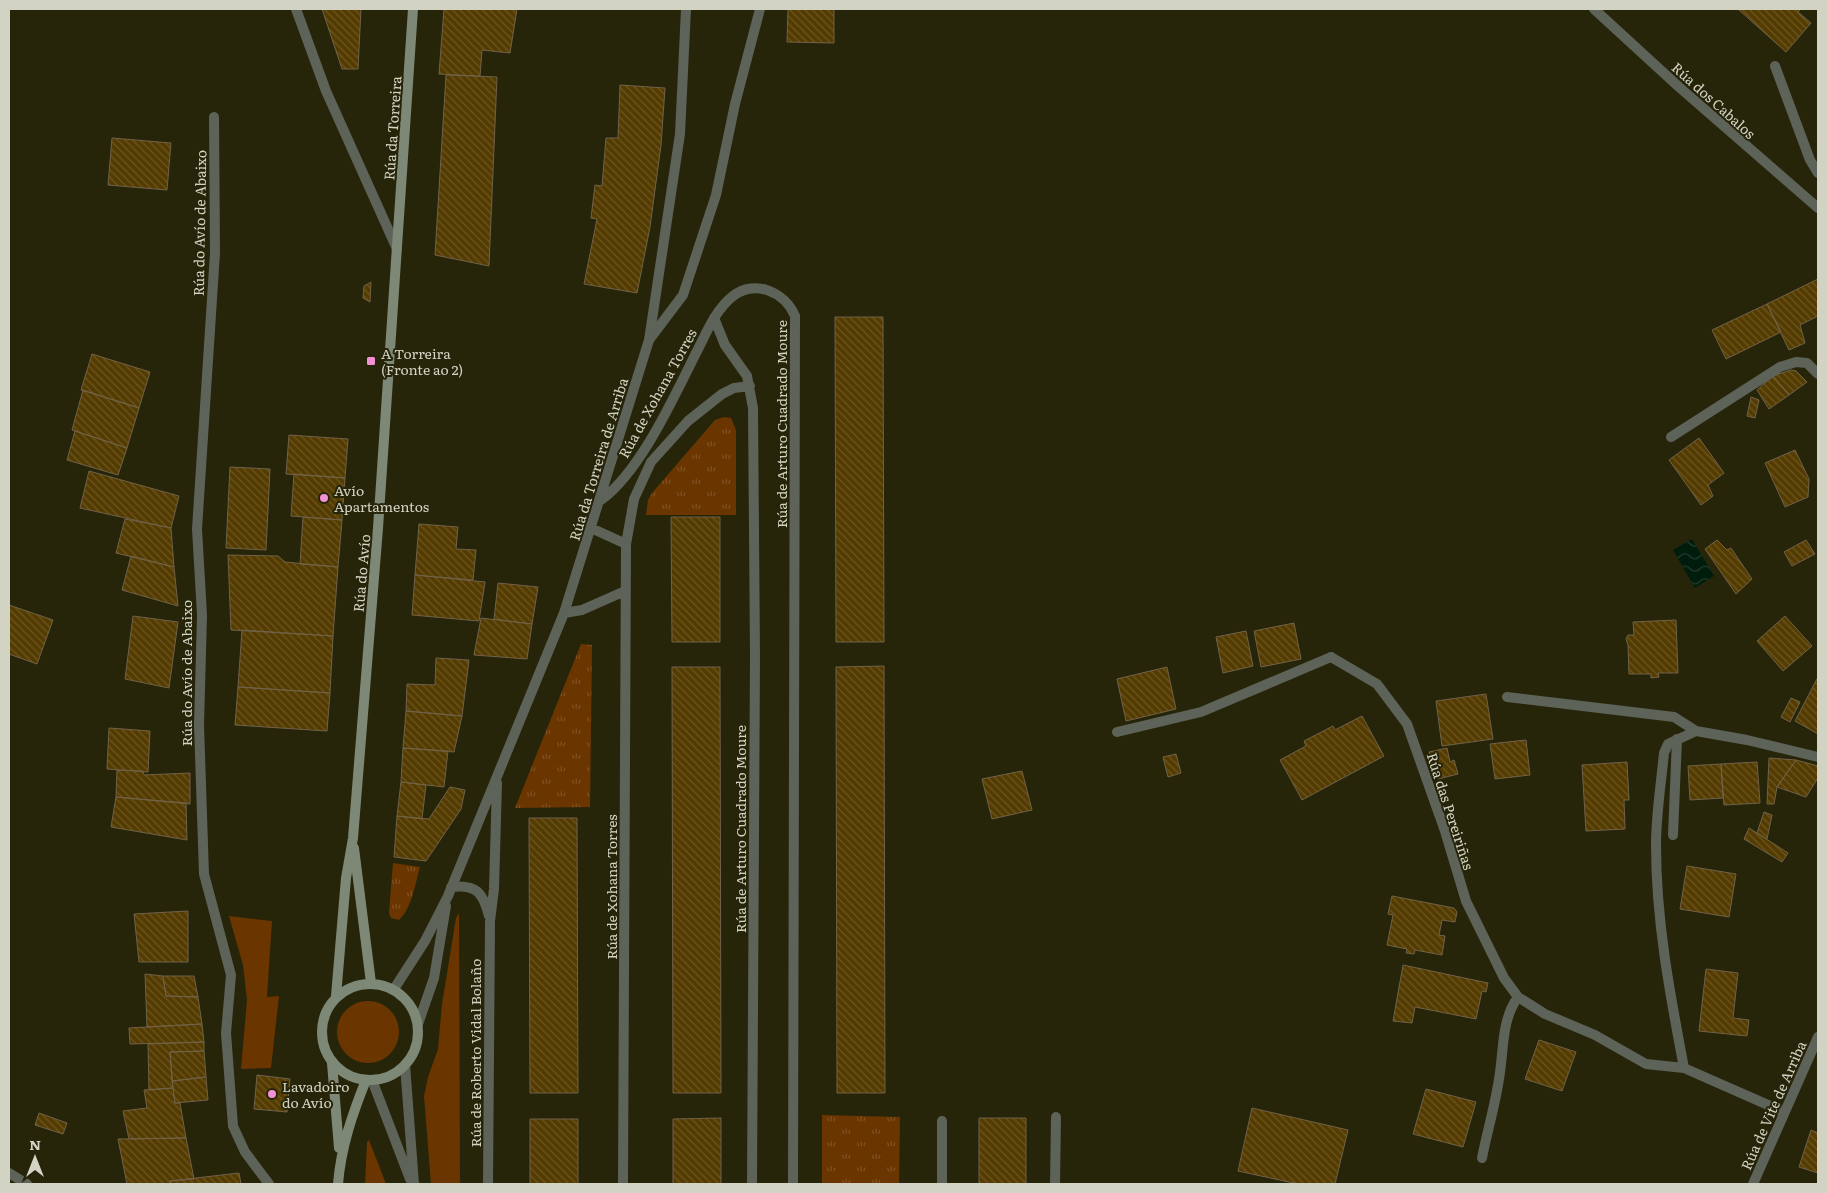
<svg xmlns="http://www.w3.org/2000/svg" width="1827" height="1193" viewBox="0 0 1827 1193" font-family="Literata,serif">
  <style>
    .grass { fill: url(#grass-tufts) }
    .green { fill: #6b3500 }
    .water { fill: url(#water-waves) }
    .building { fill: url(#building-back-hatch); stroke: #716248 }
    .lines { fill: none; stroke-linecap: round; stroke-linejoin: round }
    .service { stroke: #5d6358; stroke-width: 10 }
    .pedestrian { stroke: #5d6358; stroke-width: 10 }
    .minor { stroke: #5d6358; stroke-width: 10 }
    .secondary { stroke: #7d8876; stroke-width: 10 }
    .poi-dot { fill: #f491d3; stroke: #26250a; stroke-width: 2 }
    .labels { text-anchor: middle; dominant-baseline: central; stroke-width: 4; stroke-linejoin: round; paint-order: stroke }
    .street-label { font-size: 14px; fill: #d3d3c3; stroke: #26250a }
    .poi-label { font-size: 14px; fill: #d3d3c3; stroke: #26250a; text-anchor: start }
  </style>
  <defs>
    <pattern id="grass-tufts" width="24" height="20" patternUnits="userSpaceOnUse" patternTransform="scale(1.25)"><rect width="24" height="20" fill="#6b3500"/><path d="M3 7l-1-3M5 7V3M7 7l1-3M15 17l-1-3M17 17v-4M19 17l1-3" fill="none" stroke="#7f5124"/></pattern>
    <pattern id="water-waves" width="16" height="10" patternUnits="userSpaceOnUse" patternTransform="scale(1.25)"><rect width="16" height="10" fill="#001c0c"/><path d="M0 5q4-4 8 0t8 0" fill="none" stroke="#243c2e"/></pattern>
    <pattern id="building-back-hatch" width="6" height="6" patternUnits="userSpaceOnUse" patternTransform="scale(1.25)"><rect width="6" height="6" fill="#543b00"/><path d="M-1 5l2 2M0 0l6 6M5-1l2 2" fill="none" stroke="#6c5624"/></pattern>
  </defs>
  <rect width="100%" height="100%" fill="#26250a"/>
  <!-- grass -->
  <path class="grass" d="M724,417L731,418L736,430V515H646L648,500L652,493L715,420Z
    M581,644L592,645L590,807L515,808Z
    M393,863L420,867C415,884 412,908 399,920L391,918L389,913Z
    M822,1115L900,1117L899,1184H822Z"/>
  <!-- green -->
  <path class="green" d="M459,913L460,1184H431L424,1096L428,1077L438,1049L442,1004L456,918Z
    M229,916L272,921L267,997L279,996L271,1068L241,1069L247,1000L243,965Z
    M337 1032a31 31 0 1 1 62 0a31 31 0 1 1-62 0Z
    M369,1140L386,1184H365L367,1142Z"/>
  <!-- water -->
  <path class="water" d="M1692,539L1714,576L1695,588L1673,550Z"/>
  <!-- building -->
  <path class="building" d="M322,9H361L358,69H342Z
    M444,9H517L510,53L482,50L480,76L439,74Z
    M788,9H834V43L787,42Z
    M1738,9H1801L1798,12L1811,23L1786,52Z
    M446,75L497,77L489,266L435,255Z
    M620,85L665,88L661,145L650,227L637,293L584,284L597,219L591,218L595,185L602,186L606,138H618Z
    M112,138L171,143L167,190L108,185Z
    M1818,279V316L1800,325L1805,343L1789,350L1767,304Z
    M371,282L370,302L363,298L364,286Z
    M1767,304L1781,332L1726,359L1712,330Z
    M835,317H883L884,642H836Z
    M92,354L150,372L139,408L81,390Z
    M1791,370L1796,371L1807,382L1789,395L1773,376Z
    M1773,376L1789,395L1769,409L1757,390Z
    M83,390L139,408L127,448L72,430Z
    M1751,397L1759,400L1755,418L1747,416Z
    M75,431L127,448L118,475L67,460Z
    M289,435L348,439L345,478L286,474Z
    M1699,438L1724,473L1708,485L1713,496L1701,505L1669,460Z
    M1795,450L1809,479L1808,497L1785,507L1765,463Z
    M230,467L270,469L266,550L226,548Z
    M89,471L179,496L171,528L80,508Z
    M294,474L345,478L342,520L291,516Z
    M303,517L342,520L338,567L300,564Z
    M671,517H720V642H672Z
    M125,519L171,528L174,567L116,553Z
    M419,524L458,527L456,549L476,550L473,580L415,575Z
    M1717,540L1727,550L1731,548L1752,579L1736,594L1705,549Z
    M1806,540L1815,554L1792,566L1784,552Z
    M228,555L278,556L285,562L338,567L333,636L231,630Z
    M131,556L174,567L178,606L122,590Z
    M415,575L485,582L479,621L412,615Z
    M498,583L538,587L532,624L494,619Z
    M9,605L53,620L37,664L9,654Z
    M133,616L178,622L169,688L125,679Z
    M1785,616L1812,646L1783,671L1757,641Z
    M481,618L532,624L527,659L474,655Z
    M1676,620L1678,673H1658L1659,677L1651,678V674H1629L1628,645L1626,639L1628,635H1634L1633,622Z
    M1294,623L1301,659L1261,667L1254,631Z
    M242,630L333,636L330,693L238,687Z
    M1246,631L1253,666L1223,673L1216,637Z
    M436,658L469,660L462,716L406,711L407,684L435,685Z
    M884,666L885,1093H837L836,667Z
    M672,667H720L721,1093H673Z
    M1167,667L1176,709L1126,721L1117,679Z
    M1818,677V734L1795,721Z
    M238,687L330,693L327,731L235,725Z
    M1486,694L1493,739L1442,746L1436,701Z
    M1791,698L1800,702L1790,722L1781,717Z
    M406,711L462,716L454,752L403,748Z
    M1362,716L1384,756L1302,800L1280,760L1306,746L1304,741L1333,726L1335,730Z
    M109,728L150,731L148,772L107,769Z
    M1526,740L1530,775L1495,779L1490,744Z
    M403,748L448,751L444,787L401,782Z
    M1447,748L1450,762L1454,760L1458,774L1438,779L1429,752Z
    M1176,754L1181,773L1168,777L1163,757Z
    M1769,758L1796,760L1777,787L1774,804H1767Z
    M1796,760L1818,766V778L1806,797L1777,787Z
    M1627,762L1629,800H1624L1625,829L1586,831L1582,765Z
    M1757,762L1760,803L1724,805L1721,764Z
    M1721,764L1723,798L1690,800L1688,766Z
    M117,770L143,771L144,775L190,773V804L116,797Z
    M1022,771L1032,810L992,819L982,779Z
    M401,782L426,785L422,819L397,816Z
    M450,787L465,790L461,809L426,861L394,857L397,816L429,819Z
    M116,797L186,803L187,840L111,827Z
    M1764,812L1772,815L1767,839L1757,833Z
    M529,818H577L578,1093H530Z
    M1749,828L1788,853L1782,862L1744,839Z
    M1687,866L1736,874L1729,917L1680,909Z
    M1392,896L1454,908L1457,912L1455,922L1442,920L1439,935L1445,936L1442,955L1415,950L1414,954L1406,953L1407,949L1387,945L1393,915L1388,914Z
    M188,911V962H139L134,914Z
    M1403,965L1488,983L1486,992L1482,991L1476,1019L1415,1007L1412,1023L1393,1021Z
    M1706,969L1738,973L1733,1018L1749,1020L1747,1036L1699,1031Z
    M145,974L163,976L166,996L198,997L202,1024L147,1027Z
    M163,976H194L198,997L166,996Z
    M202,1024L204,1042L130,1044L129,1028Z
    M1539,1040L1576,1052L1562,1091L1525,1079Z
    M204,1042V1051L170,1052L173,1088L149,1090L148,1044Z
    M204,1051L206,1077L172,1081L170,1052Z
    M257,1075L290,1079L287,1112L254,1109Z
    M206,1077L208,1100L175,1103L172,1081Z
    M173,1088L175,1103H180L186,1138L129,1139L123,1111L147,1108L144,1090Z
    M1426,1089L1476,1102L1463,1147L1413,1134Z
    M1252,1108L1348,1130L1335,1184H1298L1238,1171Z
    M39,1113L67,1123L63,1134L35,1125Z
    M721,1118V1184H673V1119Z
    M979,1118H1026V1184H979Z
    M530,1119H578V1184H530Z
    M1811,1130L1818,1133V1173L1799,1167Z
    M186,1138L194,1179L170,1181L171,1184H127L118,1139Z
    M239,1173L241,1184H171L170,1181Z"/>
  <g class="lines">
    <!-- service -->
    <path class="service" d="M1775,66L1810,160L1818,173
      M649,340L683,295L716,195L735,104L760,9
      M1117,732L1201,712L1331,657
      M1673,835L1677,739"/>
    <!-- pedestrian -->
    <path class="pedestrian" d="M1055,1184L1056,1117"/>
    <!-- minor -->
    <path class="minor" d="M296,9L326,91L397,249
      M1594,9L1679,87L1818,208
      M214,117L215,253L197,529L202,615L199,725L204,874L231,975L226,1033L233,1126L245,1152L269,1184
      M714,318L725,345L747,376L753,408L755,656L752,1184
      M1671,437L1780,367L1796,362L1807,363L1818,374
      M601,500C640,472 674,397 696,353C706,334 715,310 733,296C755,279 785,292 795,316L793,1184
      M591,528L626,544
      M564,613L582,610L625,591
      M1331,657L1377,684L1407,724L1445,831L1466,901L1504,978L1518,997L1545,1014L1595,1035L1646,1064L1684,1068
      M1507,697L1674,717L1696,731
      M451,887C476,884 483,892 489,916
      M394,989L425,941L448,896L564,613L649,340L680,134L686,9
      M418,1024L434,978L446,906
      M405,1065L414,1184
      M372,1080L410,1179
      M1784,1112L1684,1068C1670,994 1656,921 1656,845C1656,815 1661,784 1664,753L1668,744L1696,731L1747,740L1818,757
      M1482,1158C1487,1132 1495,1106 1499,1079C1504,1051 1501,1020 1518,997
      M9,1173L27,1184
      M488,1184L490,921L494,889L497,783
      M623,1184L626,544L634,499L651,462L688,421L722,394L734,388L750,386
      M942,1184V1121
      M1753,1184L1818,1037"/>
    <!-- secondary -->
    <path class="secondary" d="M354,848L371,983
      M322 1032a48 48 0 1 1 96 0a48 48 0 1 1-96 0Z
      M336,996L346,878L353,838L378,528L413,9
      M332,1063L339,1148
      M338,1184C341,1147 352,1115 366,1080"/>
  </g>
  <!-- markers -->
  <g class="poi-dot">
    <rect x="366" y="356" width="10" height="10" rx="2.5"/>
    <circle cx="324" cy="498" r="5"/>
    <circle cx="272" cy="1094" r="5"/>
  </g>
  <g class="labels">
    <!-- street labels -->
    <g class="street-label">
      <text transform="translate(1714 100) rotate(42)">Rúa dos Cabalos</text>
      <text transform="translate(392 128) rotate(-86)">Rúa da Torreira</text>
      <text transform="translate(199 223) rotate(-89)">Rúa do Avío de Abaixo</text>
      <text transform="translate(657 393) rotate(-61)">Rúa de Xohana Torres</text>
      <text transform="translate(781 424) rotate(-90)">Rúa de Arturo Cuadrado Moure</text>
      <text transform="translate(598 459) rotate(-73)">Rúa da Torreira de Arriba</text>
      <text transform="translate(361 573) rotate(-85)">Rúa do Avío</text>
      <text transform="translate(186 673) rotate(-90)">Rúa do Avío de Abaixo</text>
      <text transform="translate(1451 811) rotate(72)">Rúa das Pereiriñas</text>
      <text transform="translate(740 829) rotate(-90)">Rúa de Arturo Cuadrado Moure</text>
      <text transform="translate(611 887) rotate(-90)">Rúa de Xohana Torres</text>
      <text transform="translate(475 1053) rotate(-90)">Rúa de Roberto Vidal Bolaño</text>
      <text transform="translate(1773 1105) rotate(-66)">Rúa de Vite de Arriba</text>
    </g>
    <!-- poi labels -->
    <g class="poi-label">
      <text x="381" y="353">A Torreira<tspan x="381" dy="16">(Fronte ao 2)</tspan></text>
      <text x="334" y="490">Avío<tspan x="334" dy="16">Apartamentos</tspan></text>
      <text x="282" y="1086">Lavadoiro<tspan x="282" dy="16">do Avío</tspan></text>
    </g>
  </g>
  <!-- border -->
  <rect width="1827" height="1193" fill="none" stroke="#d3d3c3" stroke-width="20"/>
  <!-- north arrow -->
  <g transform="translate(35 1158)" stroke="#26250a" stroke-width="4" paint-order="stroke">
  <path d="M0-4L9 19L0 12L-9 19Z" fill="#d3d3c3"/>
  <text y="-8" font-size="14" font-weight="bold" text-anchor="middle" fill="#d3d3c3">N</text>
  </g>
</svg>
